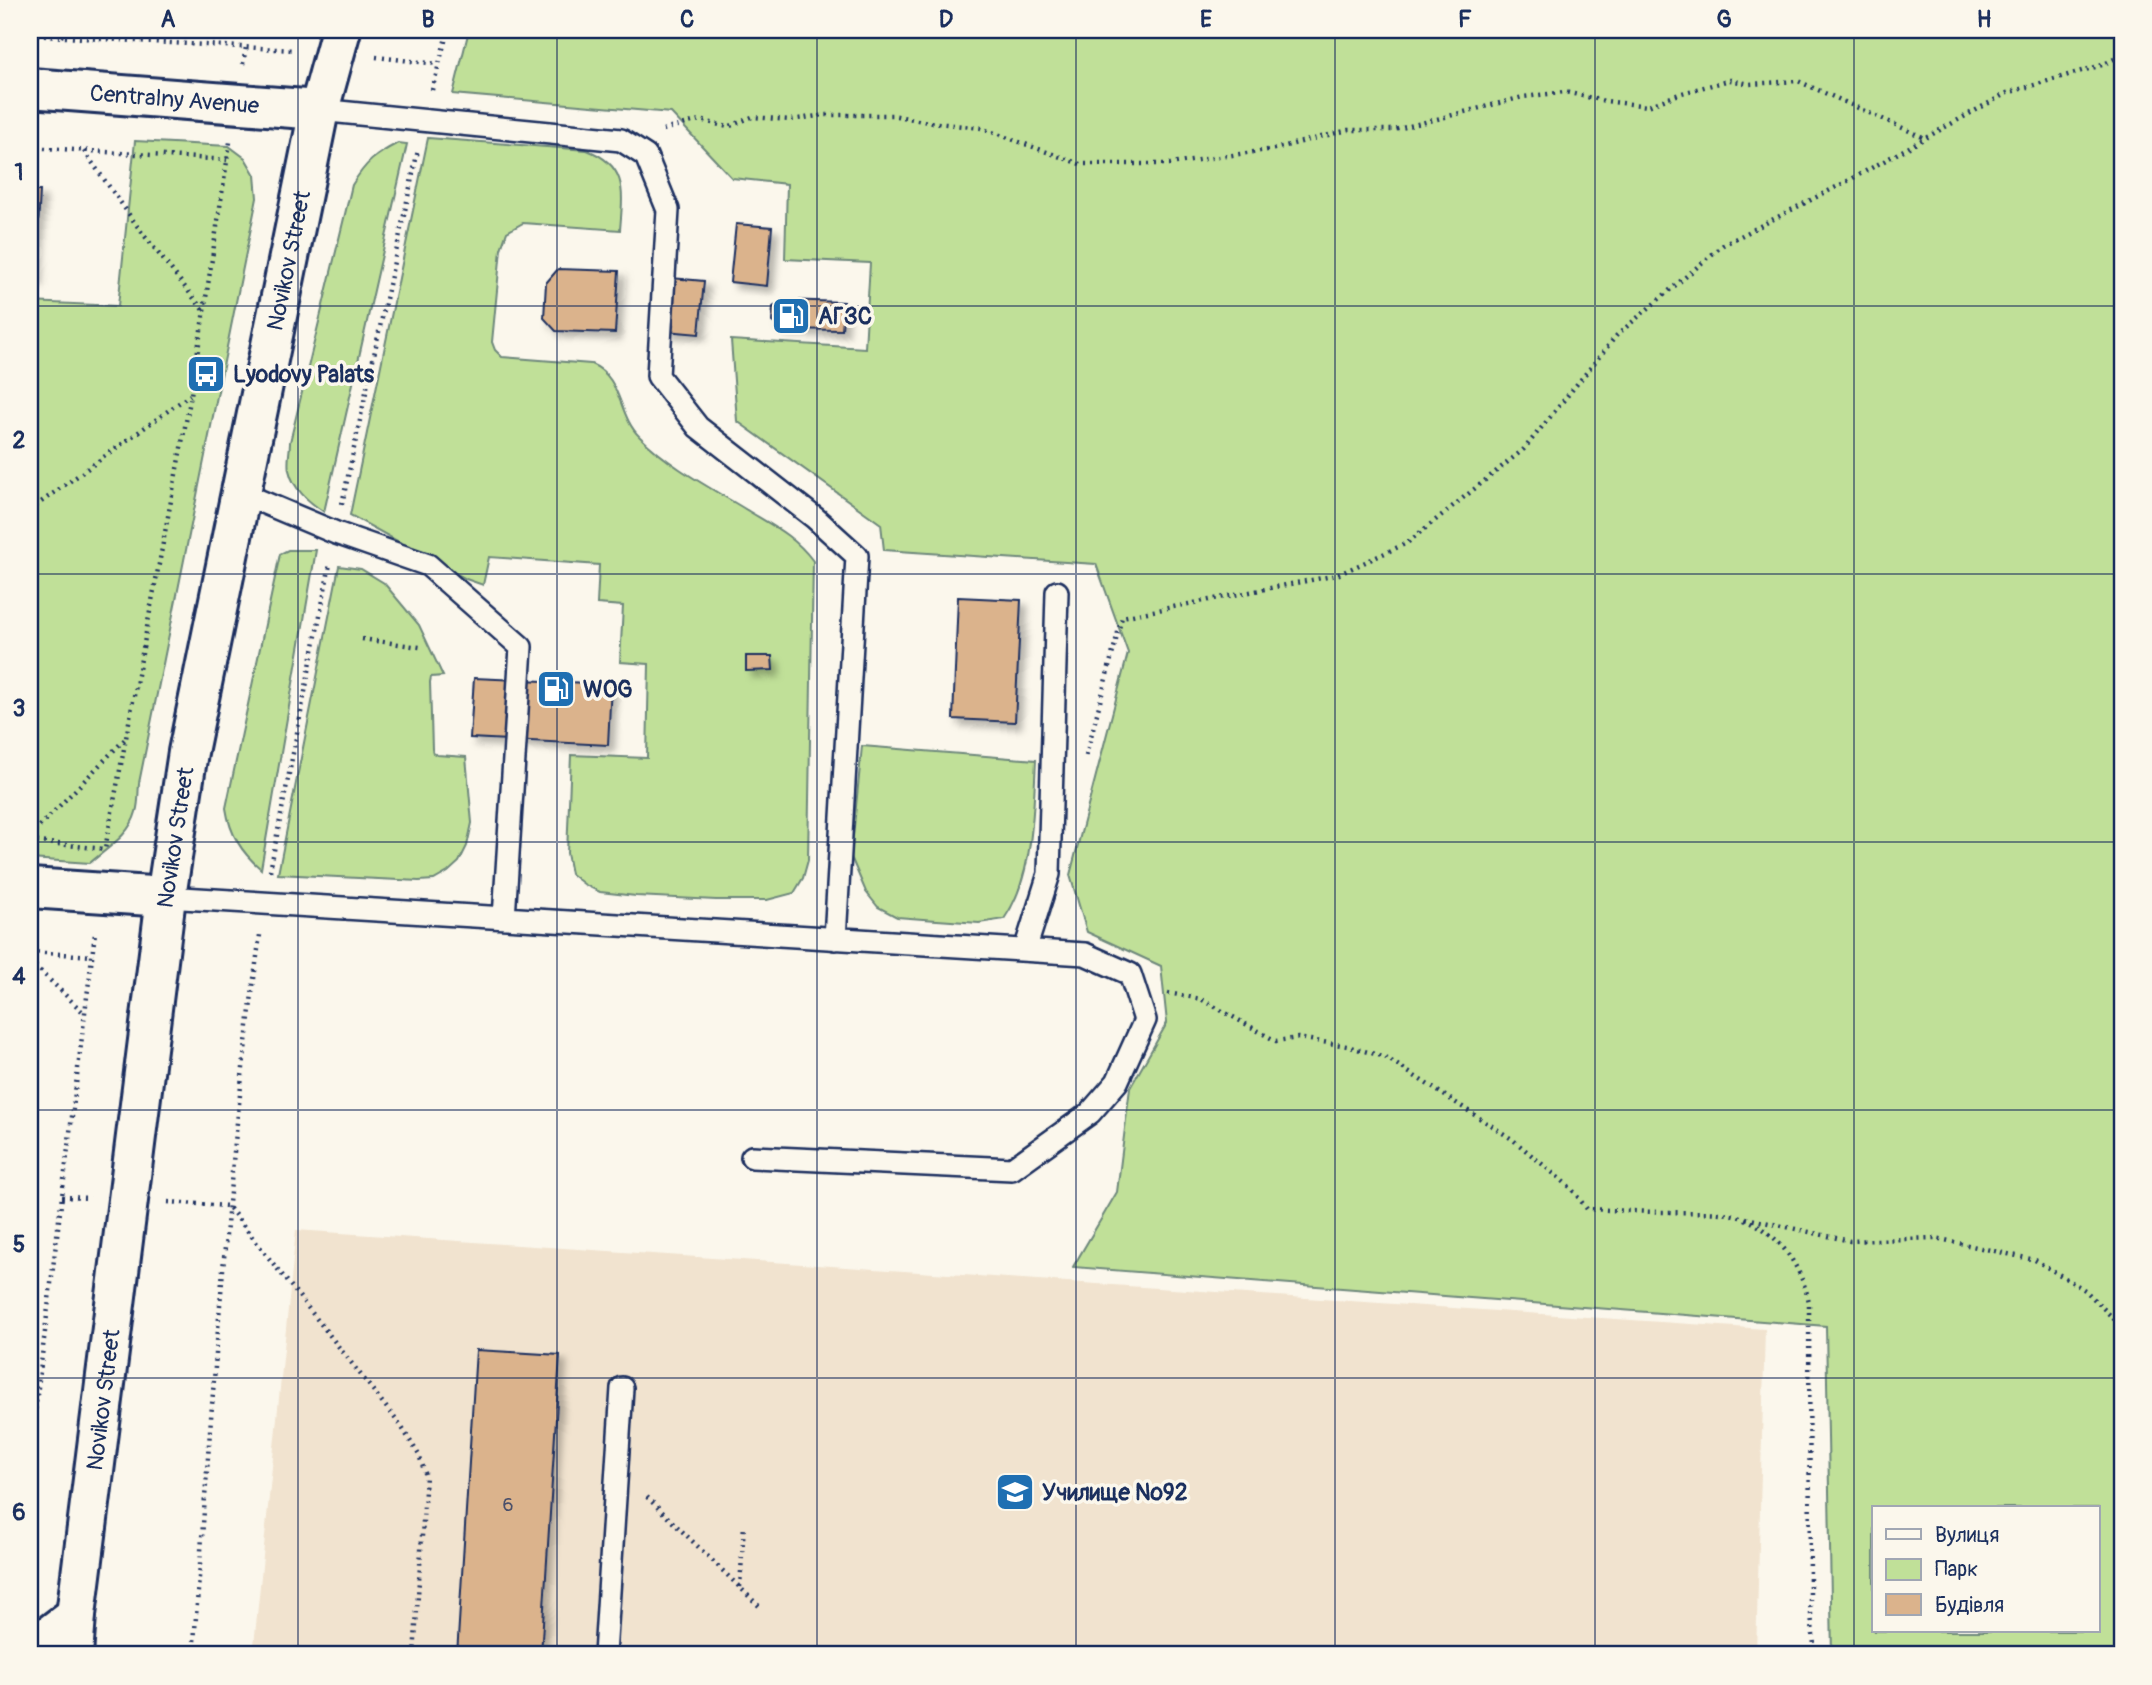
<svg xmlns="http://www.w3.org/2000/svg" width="2152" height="1685" viewBox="0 0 2152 1685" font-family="Pangolin,sans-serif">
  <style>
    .built { fill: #f1e3cf }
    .green { fill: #c0e098; stroke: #6e887b; stroke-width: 2; fill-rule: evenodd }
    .building { fill: #dbb38c; stroke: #1b2f5e; stroke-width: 2; filter: url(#shadow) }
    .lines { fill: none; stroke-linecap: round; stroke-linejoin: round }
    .service-casing { stroke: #1b2f5e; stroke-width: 26 }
    .minor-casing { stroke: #1b2f5e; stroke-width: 44 }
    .tertiary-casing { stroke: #1b2f5e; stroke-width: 44 }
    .secondary-casing { stroke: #1b2f5e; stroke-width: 44 }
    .path { stroke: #1b2f5e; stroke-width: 4.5; stroke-dasharray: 2 5; stroke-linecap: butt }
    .service { stroke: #fbf7ec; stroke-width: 21 }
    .minor { stroke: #fbf7ec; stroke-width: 38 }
    .tertiary { stroke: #fbf7ec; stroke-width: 38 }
    .secondary { stroke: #fbf7ec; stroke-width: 38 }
    .grid { fill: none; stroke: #1b2f5e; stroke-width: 2; stroke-opacity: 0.55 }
    .labels { text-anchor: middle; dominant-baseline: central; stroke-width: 7; stroke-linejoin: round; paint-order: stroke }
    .number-label { font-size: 19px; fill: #4b506a }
    .street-label { font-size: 23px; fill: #1b2f5e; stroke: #fbf7ec }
    .poi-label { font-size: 23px; font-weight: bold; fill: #1b2f5e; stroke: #fbf7ec; text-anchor: start }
    .neatline { fill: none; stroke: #1b2f5e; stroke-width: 2.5 }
    .grid-label { font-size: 23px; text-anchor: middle; font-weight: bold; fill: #1b2f5e }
  </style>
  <defs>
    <filter id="shadow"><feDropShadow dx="6" dy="6" stdDeviation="3.5" flood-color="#0004"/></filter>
  </defs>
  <rect width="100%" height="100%" fill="#fbf7ec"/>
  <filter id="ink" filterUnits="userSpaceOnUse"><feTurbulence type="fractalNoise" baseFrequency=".0143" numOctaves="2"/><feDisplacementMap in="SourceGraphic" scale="14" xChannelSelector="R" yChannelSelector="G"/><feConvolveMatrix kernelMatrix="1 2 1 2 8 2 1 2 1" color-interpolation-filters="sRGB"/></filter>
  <g filter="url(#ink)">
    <!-- built -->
    <path class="built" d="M296,1230L1765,1329L1756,1655H253Z"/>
    <!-- green -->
    <path class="green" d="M469,30H2122V1655H1832L1826,1326L1073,1267L1117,1192L1130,1088L1167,1023L1161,966L1087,932L1070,875L1128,653L1096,564L884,550L881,524L737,421L731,340L865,348L870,263L785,259L787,184L732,178L671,113L453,94ZM1874,1508H2098V1631H1874Z
      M428,138L587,150C628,166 623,192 620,230L523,223L507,232L501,249L492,342L495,350L502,357L591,364C623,377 617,415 640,437C671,468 713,489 750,512C775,527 795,537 813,561L808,860L803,878L794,893L767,900H716L636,896L600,892L585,885L571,874L567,853L571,755L647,758L649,664L620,662L623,606L597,604L599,565L489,557L483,585L466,579L350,515Z
      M135,141L229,146L245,158L255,175L257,198L139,783C138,792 139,803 136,812C130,835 107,848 90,863L30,859V302L118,306Z
      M398,143L407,144L324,512C309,502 293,489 289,470C287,462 290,451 290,442L352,185C366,162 375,155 398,143Z
      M288,550H316L261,869C241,852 230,834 226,808L280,554Z
      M339,566L361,569L384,583L419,625L443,676L431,677L430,682L432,749L433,753L437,755L466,757L472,823L467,846L459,862L448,872L434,880L419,881L278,874Z
      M862,746L1036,760C1033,810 1034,876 1004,919L979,923L923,919L897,917L878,907L866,892L851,857Z"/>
    <!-- building -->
    <path class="building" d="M30,191H40L35,281H30Z
      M736,224L772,227L767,286L730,282Z
      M558,269L619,271L615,333L556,331L544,318L546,283Z
      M671,278L704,281L699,334L666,331Z
      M783,300L844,302L842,330L782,329L772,322L773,307Z
      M958,597L1021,600L1015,722L953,719Z
      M746,656H772L773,670L746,671Z
      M474,678L611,684L608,745L470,738Z
      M476,1350L560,1355L541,1655H457Z"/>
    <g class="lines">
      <!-- service casing -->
      <g class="service-casing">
        <path id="service" d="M319,110L621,140L646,156L668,210L658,376L698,427L815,518L857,556L835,939
          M241,493L336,533L428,565L521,647L504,918
          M166,897L1085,954L1130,974L1145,1020L1117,1082L1090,1113L1012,1169L752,1157
          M1025,950L1049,874L1057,592
          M605,1655L622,1388"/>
      </g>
      <!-- minor casing -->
      <g class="minor-casing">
        <path id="minor" d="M30,1650L76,1615"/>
      </g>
      <!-- tertiary casing -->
      <g class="tertiary-casing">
        <g id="tertiary">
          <path id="s1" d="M30,88L319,110"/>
          <path d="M30,888L166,897"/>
        </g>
      </g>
      <!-- secondary casing -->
      <g class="secondary-casing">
        <g id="secondary">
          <path id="s2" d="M73,1655L76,1615L166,897L188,752L319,110L341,30"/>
        </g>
      </g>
      <!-- path -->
      <path class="path" d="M30,35L294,50
        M61,36L72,30
        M376,57L438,64
        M243,64L246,47
        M432,90L448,30
        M663,130L700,120L728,127L752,117L791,120L825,115H892L928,122L981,128L1080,164H1170L1274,149L1348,130H1394L1523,97L1565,92L1605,101L1648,106L1682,93L1730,80L1750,84L1798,81L1925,138
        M30,147L227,160
        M84,151L140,230L203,310
        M342,504L418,150
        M30,510L190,395
        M362,639L420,647
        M1086,756L1122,617L1337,575L1407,543L1524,449L1617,335L1723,245L1844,183L2007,93L2102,65L2122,55
        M30,836L126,738
        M30,841L105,849L191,395L230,142
        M270,871L330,564
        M30,952L93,956
        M30,961L85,1014
        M1168,993L1201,999L1276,1041L1298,1038L1347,1046L1385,1057L1512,1139L1571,1188L1587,1209C1615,1210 1642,1212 1669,1212C1691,1213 1719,1210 1740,1217C1777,1230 1801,1265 1809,1302L1810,1604L1815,1655
        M62,1197L90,1198
        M168,1202L228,1206L401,1426L419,1455L426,1476L414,1655
        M1746,1218L1850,1241L1936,1238L2035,1260L2085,1290L2122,1327
        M30,1451L95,933
        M647,1497L759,1606
        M740,1587L744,1525
        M193,1655C212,1415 226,1174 260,935"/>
      <!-- service -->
      <use href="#service" class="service"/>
      <!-- minor -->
      <use href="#minor" class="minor"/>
      <!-- tertiary -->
      <use href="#tertiary" class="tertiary"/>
      <!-- secondary -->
      <use href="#secondary" class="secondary"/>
    </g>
  </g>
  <!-- grid -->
  <path class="grid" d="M298,30V1655M557,30V1655M817,30V1655M1076,30V1655M1335,30V1655M1595,30V1655M1854,30V1655M30,306H2122M30,574H2122M30,842H2122M30,1110H2122M30,1378H2122"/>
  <!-- icons -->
  <defs>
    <g id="fuel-square" transform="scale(2.0125)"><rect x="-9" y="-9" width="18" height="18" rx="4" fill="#1f6fb2" stroke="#fbf7ec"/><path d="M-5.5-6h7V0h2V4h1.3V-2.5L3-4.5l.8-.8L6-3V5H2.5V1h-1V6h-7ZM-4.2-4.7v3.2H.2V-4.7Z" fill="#fff"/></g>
    <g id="bus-square" transform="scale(2.0125)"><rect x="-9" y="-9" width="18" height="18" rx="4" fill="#1f6fb2" stroke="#fbf7ec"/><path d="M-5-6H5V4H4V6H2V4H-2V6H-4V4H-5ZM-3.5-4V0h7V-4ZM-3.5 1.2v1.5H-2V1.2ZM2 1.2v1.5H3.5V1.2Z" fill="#fff"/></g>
    <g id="university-square" transform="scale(2.0125)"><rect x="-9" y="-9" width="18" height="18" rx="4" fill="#1f6fb2" stroke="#fbf7ec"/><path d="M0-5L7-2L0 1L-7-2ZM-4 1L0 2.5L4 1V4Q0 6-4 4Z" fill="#fff"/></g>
  </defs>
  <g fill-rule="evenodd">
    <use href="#fuel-square" x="791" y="316"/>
    <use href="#bus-square" x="206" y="374"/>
    <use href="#fuel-square" x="556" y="689"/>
    <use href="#university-square" x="1015" y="1492"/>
  </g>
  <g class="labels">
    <!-- number labels -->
    <g class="number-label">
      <text x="508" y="1505">6</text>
    </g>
    <!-- street labels -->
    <g class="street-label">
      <text stroke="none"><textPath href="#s1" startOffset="145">Centralny Avenue</textPath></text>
      <text stroke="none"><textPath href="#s2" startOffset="1412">Novikov Street</textPath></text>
      <text stroke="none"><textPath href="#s2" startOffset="824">Novikov Street</textPath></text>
      <text stroke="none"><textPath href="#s2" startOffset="257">Novikov Street</textPath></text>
    </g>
    <!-- poi labels -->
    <g class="poi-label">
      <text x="818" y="316">АГЗС</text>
      <text x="233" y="374">Lyodovy Palats</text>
      <text x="583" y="689">WOG</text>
      <text x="1042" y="1492">Училище №92</text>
    </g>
  </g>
  <!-- margin -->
  <rect width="2152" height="1685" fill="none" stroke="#fbf7ec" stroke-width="77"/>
  <!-- legend -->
  <rect x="1872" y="1506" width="228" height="126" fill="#fbf7ec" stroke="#a1a7b3" stroke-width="2"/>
  <rect x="1886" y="1529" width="35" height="10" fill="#fbf7ec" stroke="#a1a7b3" stroke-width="2"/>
  <text x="1935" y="1542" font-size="21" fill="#1b2f5e">Вулиця</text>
  <rect x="1886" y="1559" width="35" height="21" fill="#c0e098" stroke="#a1a7b3" stroke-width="2"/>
  <text x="1935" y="1576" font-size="21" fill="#1b2f5e">Парк</text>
  <rect x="1886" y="1594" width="35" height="21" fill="#dbb38c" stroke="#a1a7b3" stroke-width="2"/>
  <text x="1935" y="1612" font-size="21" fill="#1b2f5e">Будівля</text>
  <rect x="38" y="38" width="2076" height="1608" class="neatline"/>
  <g class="grid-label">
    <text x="168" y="27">A</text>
    <text x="428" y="27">B</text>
    <text x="687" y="27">C</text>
    <text x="946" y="27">D</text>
    <text x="1206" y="27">E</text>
    <text x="1465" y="27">F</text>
    <text x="1724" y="27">G</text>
    <text x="1984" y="27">H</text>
    <text x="19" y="180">1</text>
    <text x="19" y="448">2</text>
    <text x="19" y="716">3</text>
    <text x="19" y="984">4</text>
    <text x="19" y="1252">5</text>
    <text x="19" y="1520">6</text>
  </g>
</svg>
